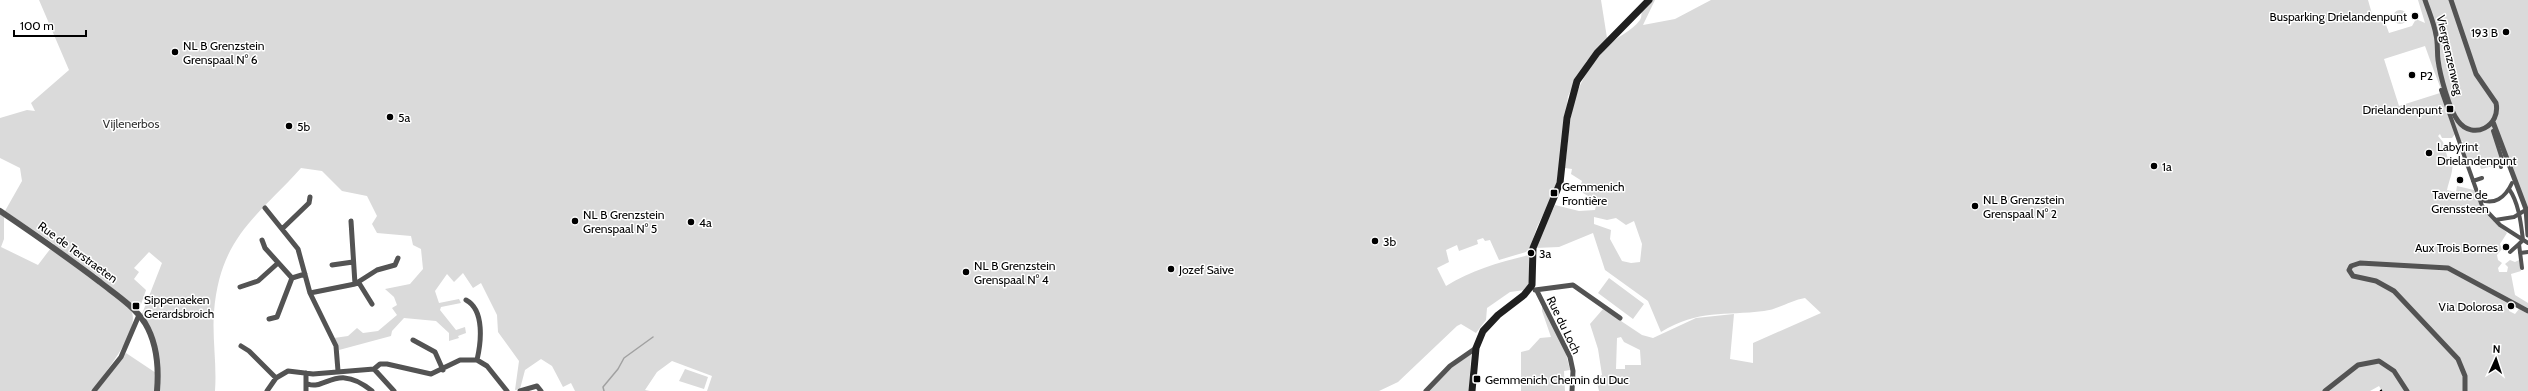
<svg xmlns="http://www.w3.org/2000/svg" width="2528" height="391" viewBox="0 0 2528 391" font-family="Cabin,sans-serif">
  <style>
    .green { fill: #dadada; fill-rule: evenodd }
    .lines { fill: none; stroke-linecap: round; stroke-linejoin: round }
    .stream { stroke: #a1a1a1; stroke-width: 1.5 }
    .pedestrian { stroke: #535353; stroke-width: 4 }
    .minor { stroke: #535353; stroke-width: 5 }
    .tertiary { stroke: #535353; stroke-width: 6 }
    .secondary { stroke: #202020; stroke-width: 7 }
    .rail { stroke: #000; stroke-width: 1.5; stroke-dasharray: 6 2 1 2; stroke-linecap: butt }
    .poi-dot { fill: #000; stroke: #fff; stroke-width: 1.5 }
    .labels { text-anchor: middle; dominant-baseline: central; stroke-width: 3; stroke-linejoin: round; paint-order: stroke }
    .poi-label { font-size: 12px; fill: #000; stroke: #fff; text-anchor: start }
    .street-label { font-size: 12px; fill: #000; stroke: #fff }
    .park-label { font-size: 12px; fill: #313131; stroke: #fff }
  </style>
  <rect width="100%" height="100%" fill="#fff"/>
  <!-- green -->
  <path class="green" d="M39,0H1601L1607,38L1586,62L1568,96L1556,188L1537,227L1529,251L1499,260L1490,240L1485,241L1483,238L1477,240L1478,244L1459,251L1457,245L1446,250L1449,262L1437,268L1446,286C1472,270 1499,262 1529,255V283L1525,290L1510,292L1487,308L1486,320L1476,333L1461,324L1457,326L1398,382L1379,391H707L712,376L672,361L657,372L645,390L650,391H575L571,383L563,387L552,366L541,359L525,370L520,389L515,390L519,361L498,332L497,315L481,283L473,288L463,273L454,282L447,274L435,291L439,303L459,299L461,303L441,307L440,310L456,330L465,327L466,333L458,336L459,338L449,341V333L436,321L404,318L392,331L391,336L339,350L334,338L348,336L357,328L363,333L378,331L397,315L392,308L397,305L394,297L385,289L410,284L423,269L421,249L413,245L411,236L377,233L372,224L377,216L367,196L342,191L322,171L301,168C257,217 220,237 214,312C212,338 217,364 215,391H160C162,359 155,342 142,314L162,263L149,252L134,268L139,272L134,279L146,290L139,310L95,274L91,277C103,288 119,297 130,309C144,326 104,374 94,388L90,391H0V214L4,217V239L1,247L38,265L54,244L5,211L22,181L20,168L0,158V118L27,110L35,111L31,103L69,70Z
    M1653,0H1655L1643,25L1675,19L1711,0H2368L2372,14L2383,17L2389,33L2412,26L2416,19L2425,23L2418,0H2528V215L2496,126L2502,161L2497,162L2498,165L2481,169L2478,161L2473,162L2471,158L2468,160L2462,143L2463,141H2461C2449,109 2436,78 2425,46L2384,59L2399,106L2440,93L2455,134L2452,138H2442L2440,134L2438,136L2443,142L2448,159L2452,160C2454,171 2449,180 2447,190L2456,192L2457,186L2474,190L2480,206L2507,233L2500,244L2502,249L2497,255L2498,260L2502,263L2498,268L2499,272H2507L2508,267L2505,264L2510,260L2515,262L2519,260L2521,271L2511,274L2515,295L2528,303V308L2505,297L2510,304L2509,311L2515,314L2519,309L2528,314V391H2382L2379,386L2370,391H1599L1596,378L1602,375L1598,349L1590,324L1603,309L1642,335L1653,338L1696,318L1734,314L1730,359L1753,363V343L1821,313L1805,298C1791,300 1777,310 1764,311C1724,316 1699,309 1661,332L1648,301L1605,270L1593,233L1559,247L1535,248L1555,205L1579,211L1595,210L1597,201L1583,193L1585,187L1581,184L1582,181L1571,174L1572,169L1565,168C1572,114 1568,89 1607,47C1617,36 1631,32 1640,20C1642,17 1641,14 1642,11C1644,7 1650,3 1653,0ZM1594,217L1607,220L1616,218L1626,225L1634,221L1642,244L1640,262L1631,263L1622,261L1610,239L1611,230L1594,224ZM1621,337L1624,342L1640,350L1641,365H1625V369H1616L1617,338Z
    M2393 17a7 7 0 1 1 14 0a7 7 0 1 1-14 0Z
    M1609,278L1644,304L1633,319L1598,293Z
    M1542,304L1566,354L1570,370L1564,371L1565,391H1521V352L1529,350L1540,338L1551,337L1542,311Z
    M126,353L156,373L155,391H97Z
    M1471,354L1469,391H1428L1451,368Z
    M685,369L708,377L704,389L679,381Z"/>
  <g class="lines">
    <!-- stream -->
    <path class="stream" d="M604,391L603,387L618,369L624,358L653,337"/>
    <!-- pedestrian -->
    <path class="pedestrian" d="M2441,90L2482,206L2500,225L2528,243
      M2493,131L2503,162L2500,163L2501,167
      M2473,181L2482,178
      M2509,189C2519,203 2521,224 2523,240L2519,244L2522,268
      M2479,199C2494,206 2505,198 2512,183
      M2495,220L2514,217L2524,211
      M2510,252L2519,244
      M2520,253L2528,252"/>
    <!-- minor -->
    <path class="minor" d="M2425,0C2429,12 2434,23 2436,35C2438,43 2437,52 2438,60C2440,75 2449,109 2458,121C2473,141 2501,126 2496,103L2476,74L2451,0
      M2493,122L2526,209L2528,235
      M265,208L298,249L310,293L336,346L338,371
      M351,221L355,284
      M282,229L309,203L310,197
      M262,240L265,248L292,278L305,274
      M332,265L353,262
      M359,283L372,304
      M240,287L258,281L278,263
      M1535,290L1573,285L1620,318
      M1537,291L1570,357L1573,371L1572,391
      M310,293L355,284L377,270L395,265L398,258
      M466,300C485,310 481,343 477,360
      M269,319L277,317L292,278
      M413,340L435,352L443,370
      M241,346L249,351L276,378
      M374,369L380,364H387L431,374L460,360H477L487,366L507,391
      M306,373V391
      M308,384C325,391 337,362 372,391
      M94,391L121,357L139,315
      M267,391L276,378L288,371L313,374L374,369L394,391
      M520,391L537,386L541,391
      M1426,391L1450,366L1476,348
      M2325,391L2358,365L2379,361L2394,371L2407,391
      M2465,391V376L2458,359L2394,291L2376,281L2353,276L2349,270L2351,266L2360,263L2448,268L2528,311"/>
    <!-- tertiary -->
    <path class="tertiary" d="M0,211C34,234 67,257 100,282C115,294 134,306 145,323C157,343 159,368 157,391"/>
    <!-- secondary -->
    <path class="secondary" d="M1472,391L1476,348L1483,331L1498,315L1524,295L1532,285L1533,248L1560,183L1567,118L1577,81L1597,53L1649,0"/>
    <!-- rail -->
    <path class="rail" d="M2380,391L2382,390"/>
  </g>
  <!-- markers -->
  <g class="poi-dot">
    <circle cx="2415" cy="16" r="4"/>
    <circle cx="2506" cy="32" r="4"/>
    <circle cx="175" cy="52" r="4"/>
    <circle cx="2412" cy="75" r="4"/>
    <rect x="2446" y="105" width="8" height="8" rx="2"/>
    <circle cx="390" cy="117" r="4"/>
    <circle cx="289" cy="126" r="4"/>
    <circle cx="2429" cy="153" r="4"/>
    <circle cx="2154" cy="166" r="4"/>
    <circle cx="2460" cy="180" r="4"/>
    <rect x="1550" y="189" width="8" height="8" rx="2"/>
    <circle cx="1975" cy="206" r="4"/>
    <circle cx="575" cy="221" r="4"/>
    <circle cx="691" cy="222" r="4"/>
    <circle cx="1375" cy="241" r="4"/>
    <circle cx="2506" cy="247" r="4"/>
    <circle cx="1531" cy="253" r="4"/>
    <circle cx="1171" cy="269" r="4"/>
    <circle cx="966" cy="272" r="4"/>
    <rect x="132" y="302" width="8" height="8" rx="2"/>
    <circle cx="2511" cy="306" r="4"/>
    <rect x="1473" y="375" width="8" height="8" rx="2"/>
  </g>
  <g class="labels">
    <!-- poi labels -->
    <g class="poi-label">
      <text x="2407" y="16" text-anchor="end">Busparking Drielandenpunt</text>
      <text x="2498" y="32" text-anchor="end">193 B</text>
      <text x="183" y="45">NL B Grenzstein<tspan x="183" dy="14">Grenspaal N° 6</tspan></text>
      <text x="2420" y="75">P2</text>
      <text x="2442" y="109" text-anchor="end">Drielandenpunt</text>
      <text x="398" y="117">5a</text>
      <text x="297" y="126">5b</text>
      <text x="2437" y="146">Labyrint<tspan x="2437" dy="14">Drielandenpunt</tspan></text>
      <text x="2162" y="166">1a</text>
      <text x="1562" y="186">Gemmenich<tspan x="1562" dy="14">Frontière</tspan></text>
      <text x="2460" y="194" text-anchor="middle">Taverne de<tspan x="2460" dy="14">Grenssteen</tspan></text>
      <text x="1983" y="199">NL B Grenzstein<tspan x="1983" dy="14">Grenspaal N° 2</tspan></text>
      <text x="583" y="214">NL B Grenzstein<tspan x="583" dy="14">Grenspaal N° 5</tspan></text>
      <text x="699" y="222">4a</text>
      <text x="1383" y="241">3b</text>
      <text x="2498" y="247" text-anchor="end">Aux Trois Bornes</text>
      <text x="1539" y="253">3a</text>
      <text x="974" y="265">NL B Grenzstein<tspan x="974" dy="14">Grenspaal N° 4</tspan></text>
      <text x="1179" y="269">Jozef Saive</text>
      <text x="144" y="299">Sippenaeken<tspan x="144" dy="14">Gerardsbroich</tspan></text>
      <text x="2503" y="306" text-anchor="end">Via Dolorosa</text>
      <text x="1485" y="379">Gemmenich Chemin du Duc</text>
    </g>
    <!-- street labels -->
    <g class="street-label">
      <text transform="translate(2450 55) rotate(77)">Viergrenzenweg</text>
      <text transform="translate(78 252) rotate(36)">Rue de Terstraeten</text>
      <text transform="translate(1564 325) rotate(64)">Rue du Loch</text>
    </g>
    <!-- park labels -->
    <g class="park-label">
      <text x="131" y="123">Vijlenerbos</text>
    </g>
  </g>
  <!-- north arrow -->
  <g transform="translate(2496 359) rotate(3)" stroke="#ffffff" stroke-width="3" paint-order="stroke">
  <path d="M0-3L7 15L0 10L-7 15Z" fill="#000000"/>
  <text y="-6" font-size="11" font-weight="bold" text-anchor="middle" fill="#000000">N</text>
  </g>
  <!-- scale -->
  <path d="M14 30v6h72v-6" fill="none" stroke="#000000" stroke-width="2"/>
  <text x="20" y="30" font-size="12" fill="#000000" stroke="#ffffff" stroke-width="3" paint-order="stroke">100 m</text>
</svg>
